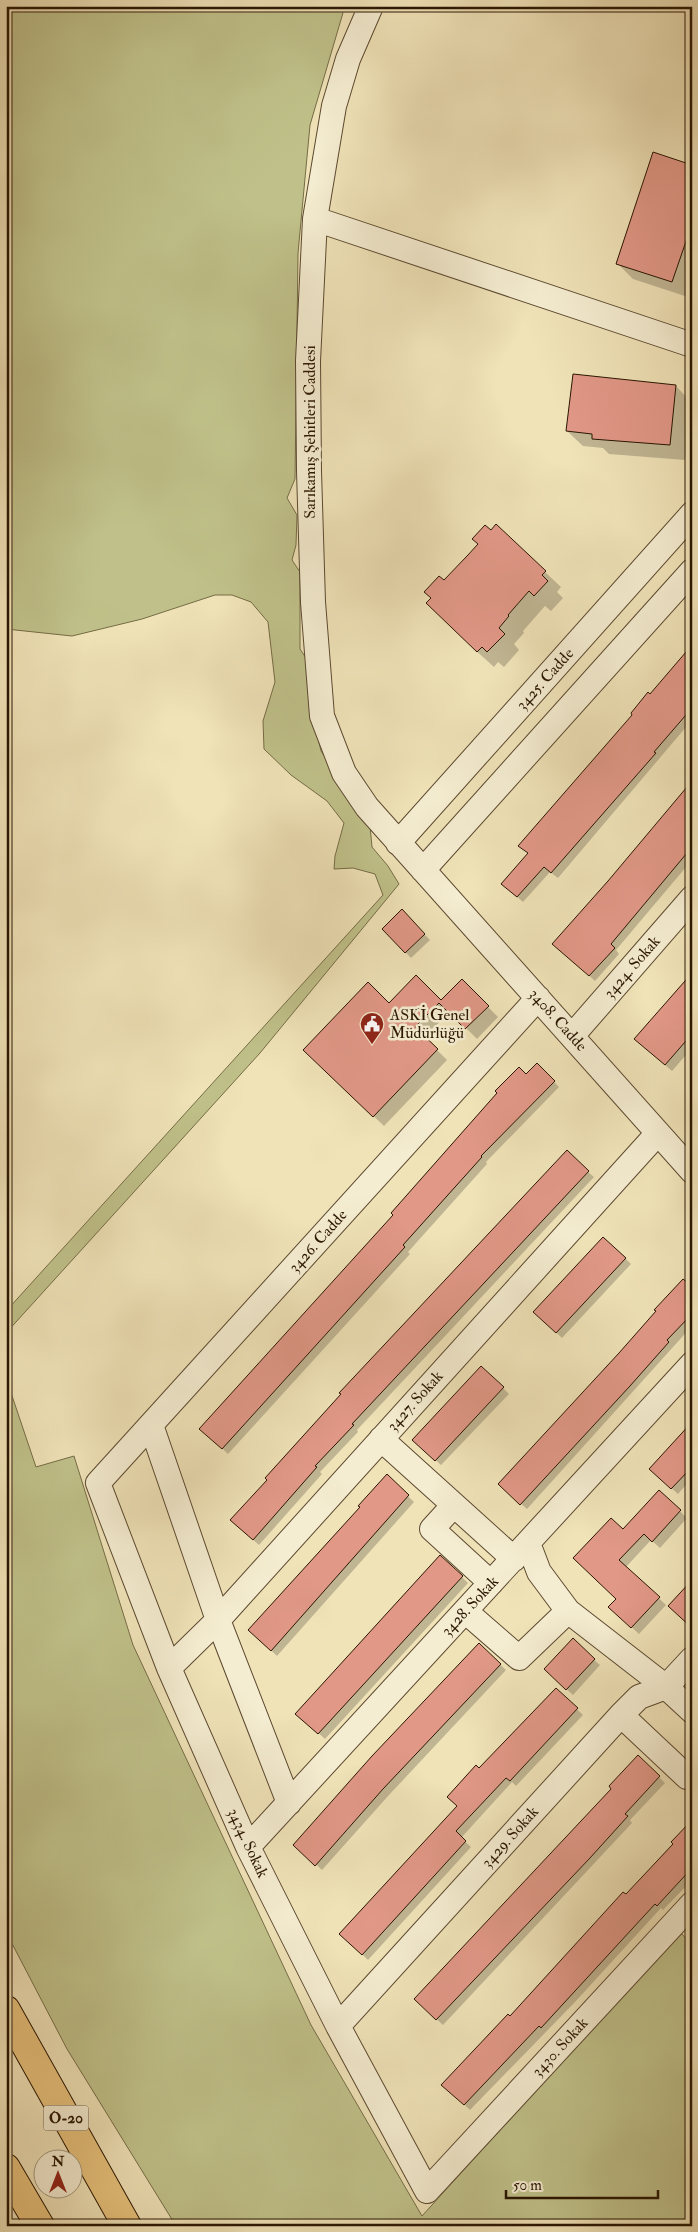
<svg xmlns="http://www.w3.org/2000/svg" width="698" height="2232" viewBox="0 0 698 2232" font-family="'IM FELL Double Pica',serif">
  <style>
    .green { fill: #c0c18a; stroke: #756c46 }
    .shadow { fill: #0003 }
    .building { fill: #e19887; stroke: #2a1602 }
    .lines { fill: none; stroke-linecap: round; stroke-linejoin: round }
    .street-casing { stroke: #5c4930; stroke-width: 26 }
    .highway-casing { stroke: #2a1602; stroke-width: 30 }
    .street { stroke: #f5edd1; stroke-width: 24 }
    .highway { stroke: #e8c27c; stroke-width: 28 }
    .labels { text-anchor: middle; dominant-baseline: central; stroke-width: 5; stroke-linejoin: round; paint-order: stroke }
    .shield { fill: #f5edd1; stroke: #675640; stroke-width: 1 }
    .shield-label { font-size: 15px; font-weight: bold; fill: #2a1602 }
    .street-label { font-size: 16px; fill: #2a1602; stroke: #f5edd1 }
    .poi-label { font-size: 16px; fill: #2a1602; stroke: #f5edd1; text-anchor: start }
  </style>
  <rect width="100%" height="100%" fill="#f0e3b8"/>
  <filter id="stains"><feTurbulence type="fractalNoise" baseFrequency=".004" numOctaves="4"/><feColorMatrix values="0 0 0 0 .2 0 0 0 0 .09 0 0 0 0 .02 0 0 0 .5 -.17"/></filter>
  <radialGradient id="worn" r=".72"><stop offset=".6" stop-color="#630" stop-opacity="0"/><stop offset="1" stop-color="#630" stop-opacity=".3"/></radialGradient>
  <!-- green -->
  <path class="green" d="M6,6H345L310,125L298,253L295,479L287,498L297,515L296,545L292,560L300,572V649L310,664L314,720L321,751L370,826L372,847L388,866L399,884L260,1053L6,1333V1304L8,1309L383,895L375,874L353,868L334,869L335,856L344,823L327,801L291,775L264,749L263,721L275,682L268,622L251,602L232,595H215L142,619L72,636L6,629Z
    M6,1378L36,1467L74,1456L133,1645L311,2025L422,2216L680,1932L692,1945V2226H176L67,2049L6,1932Z"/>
  <!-- shadow -->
  <path class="shadow" d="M692,166V286L688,297L633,279L617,263Z
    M676,386L691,402L685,460L609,454L603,448L583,446L567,431Z
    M496,526L561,587L557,592L563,598L551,611L545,606L523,631L524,633L514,644L519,650L504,667L498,662L494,667L473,648L444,582Z
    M692,642V720L558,878L550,872L523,902L508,889L529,854L520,846L689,649L688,647Z
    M692,786V860L616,950L619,954L595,981L560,949Z
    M402,911L430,940L411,958L383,929Z
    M692,975V1048L672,1071L642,1045Z
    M462,981L498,1017L477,1039L450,1012L424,1037L447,1060L384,1126L315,1060L441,1002Z
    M537,1065L559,1087L486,1162L487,1164L408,1252L410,1254L228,1454L207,1434L395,1215Z
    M588,1172L594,1177L357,1430L358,1432L320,1472L322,1474L259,1545L237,1525Z
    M625,1258L631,1264L562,1338L541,1318Z
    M692,1288V1326L527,1509L505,1490L620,1354Z
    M503,1388L509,1394L441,1465L420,1446Z
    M692,1422V1478L678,1494L650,1469Z
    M387,1476L414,1502L277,1656L250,1630L361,1507Z
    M659,1491L687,1518L660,1548L651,1540L626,1567L666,1605L639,1634L610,1607L618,1599L582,1565L623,1531Z
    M462,1577L468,1583L325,1739L303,1719Z
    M479,1645L506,1670L389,1795L322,1870L295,1845Z
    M594,1660L600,1665L573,1695L545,1669Z
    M556,1689L583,1715L516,1786L512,1782L461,1838L471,1847L368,1960L341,1934L458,1806L479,1770Z
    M659,1777L665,1783L630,1820L632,1823L443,2025L421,2005Z
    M692,1822V1876L689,1879L691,1881L663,1910L661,1908L575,2002L470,2110L449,2090Z"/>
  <!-- building -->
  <path class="building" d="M653,152L692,165V224L672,282L616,264Z
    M573,374L676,385L670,445L592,439V434L566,431Z
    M496,524L546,571L542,575L548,581L534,596L529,591L508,615L509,616L499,628L505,634L487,652L482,647L477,652L426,603L431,598L424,592L439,576L444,580L467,556L478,544L472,539L485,525L491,530Z
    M692,645V708L654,752L656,753L551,873L544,867L517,897L501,884L528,853L518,846L632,715L631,713L648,692L650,694Z
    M692,781V847L611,944L615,948L589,976L552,944L608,881Z
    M402,909L425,934L405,953L382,929Z
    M692,973V1034L665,1065L634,1039Z
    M416,975L441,1000L462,979L489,1006L465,1029L439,1003L415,1027L438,1049L373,1117L303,1050L368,982L389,1003Z
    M537,1063L555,1081L481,1156L482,1157L403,1245L405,1247L222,1449L199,1429L393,1215L391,1213L497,1093L495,1091L519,1067L526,1074Z
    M567,1150L589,1171L352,1424L354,1425L315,1466L317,1467L253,1540L230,1520L267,1480L265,1478L341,1394L339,1393Z
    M603,1237L626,1258L556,1333L533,1312Z
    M683,1279L692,1286V1314L667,1340L669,1342L630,1386L520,1505L498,1484L619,1353L656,1311L654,1310Z
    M481,1366L504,1387L435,1461L412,1440Z
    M692,1422V1467L671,1489L649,1469Z
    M387,1474L409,1495L271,1651L248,1630L360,1507L358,1506Z
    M659,1490L681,1510L652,1542L644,1534L619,1560L660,1597L631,1628L608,1607L616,1599L573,1558L611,1518L623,1529Z
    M440,1555L463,1576L318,1734L295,1714Z
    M692,1580V1628L668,1606Z
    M573,1638L595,1659L566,1690L544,1669Z
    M479,1643L501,1664L383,1789L315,1866L293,1845L372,1756Z
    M556,1688L578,1708L510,1781L506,1778L456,1831L466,1841L362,1955L339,1934L457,1806L447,1797L476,1765L479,1768Z
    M638,1755L660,1776L625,1814L628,1816L590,1858L436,2020L414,1999L611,1789L609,1786Z
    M692,1820V1868L657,1906L655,1904L541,2028L539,2026L464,2105L441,2085L508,2014L510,2016L623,1892L626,1894L673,1844L671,1842Z"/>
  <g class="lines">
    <!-- street casing -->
    <g class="street-casing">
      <path id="street" d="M371,6L348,59L334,106L315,219L308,361L309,471L313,602L322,716L344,773L367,807L692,1171
        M315,219L692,345
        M398,843L692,514
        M423,870L692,571
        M538,998L98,1483L169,1668L248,1847L338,2026L427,2191L692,1904
        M572,1036L692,898
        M151,1425L218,1620L289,1803
        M381,1439L514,1559
        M453,1506L432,1529L491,1583
        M528,1543L539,1572L568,1611L666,1687L692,1711
        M465,1611L519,1658L568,1611
        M169,1668L218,1620L658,1133
        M621,1715L687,1777L692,1772
        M248,1847L692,1364
        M338,2026L621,1715L639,1697L666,1687L692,1659"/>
    </g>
    <!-- highway casing -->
    <g class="highway-casing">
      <path id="highway" d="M6,2010L127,2226
        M6,2168L40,2226"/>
    </g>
    <!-- street -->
    <use href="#street" class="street"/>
    <!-- highway -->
    <use href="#highway" class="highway"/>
  </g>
  <!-- icons -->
  <defs>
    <g id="civic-pin" transform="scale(1.25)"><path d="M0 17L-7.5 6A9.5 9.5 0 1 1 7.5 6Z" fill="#8f2418" stroke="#f5edd1"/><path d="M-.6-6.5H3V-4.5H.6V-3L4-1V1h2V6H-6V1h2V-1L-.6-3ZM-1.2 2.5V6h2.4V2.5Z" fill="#fff"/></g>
  </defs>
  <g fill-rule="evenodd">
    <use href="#civic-pin" x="372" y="1024"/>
  </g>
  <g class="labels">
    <!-- shield labels -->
    <rect class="shield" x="43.5" y="2105.5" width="45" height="25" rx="4"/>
    <g class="shield-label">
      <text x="66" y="2118">O-20</text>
    </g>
    <!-- street labels -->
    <g class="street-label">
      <text transform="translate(310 432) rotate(-90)">Sarıkamış Şehitleri Caddesi</text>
      <text transform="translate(545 679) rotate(-48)">3425. Cadde</text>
      <text transform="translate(632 967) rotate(-49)">3424. Sokak</text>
      <text transform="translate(558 1020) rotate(48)">3408. Cadde</text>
      <text transform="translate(318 1241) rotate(-48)">3426. Cadde</text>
      <text transform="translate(415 1401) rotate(-48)">3427. Sokak</text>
      <text transform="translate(470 1606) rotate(-47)">3428. Sokak</text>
      <text transform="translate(510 1837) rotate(-48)">3429. Sokak</text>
      <text transform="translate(248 1843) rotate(65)">3434. Sokak</text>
      <text transform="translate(560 2047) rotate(-47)">3430. Sokak</text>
    </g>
    <!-- poi labels -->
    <g class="poi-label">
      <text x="390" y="1015">ASKİ Genel<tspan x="390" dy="18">Müdürlüğü</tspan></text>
    </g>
  </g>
  <!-- margin -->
  <rect width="698" height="2232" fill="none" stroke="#f0e3b8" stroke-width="25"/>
  <rect x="8" y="8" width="683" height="2217" fill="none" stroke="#2a1602" stroke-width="2.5"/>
  <rect x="12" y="12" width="673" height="2207" fill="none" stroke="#2a1602"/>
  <!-- north arrow -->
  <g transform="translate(58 2174)"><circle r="24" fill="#f5edd1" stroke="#a4977e"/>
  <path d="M0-4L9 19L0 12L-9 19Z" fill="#8f2418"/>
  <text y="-8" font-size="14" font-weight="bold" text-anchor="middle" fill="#2a1602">N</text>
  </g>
  <!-- scale -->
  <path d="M506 2190v8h152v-8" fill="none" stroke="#2a1602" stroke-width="2.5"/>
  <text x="513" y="2190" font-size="15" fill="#2a1602" stroke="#f5edd1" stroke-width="4" paint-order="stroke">50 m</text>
  <rect width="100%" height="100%" filter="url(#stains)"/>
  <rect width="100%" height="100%" fill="url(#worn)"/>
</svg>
